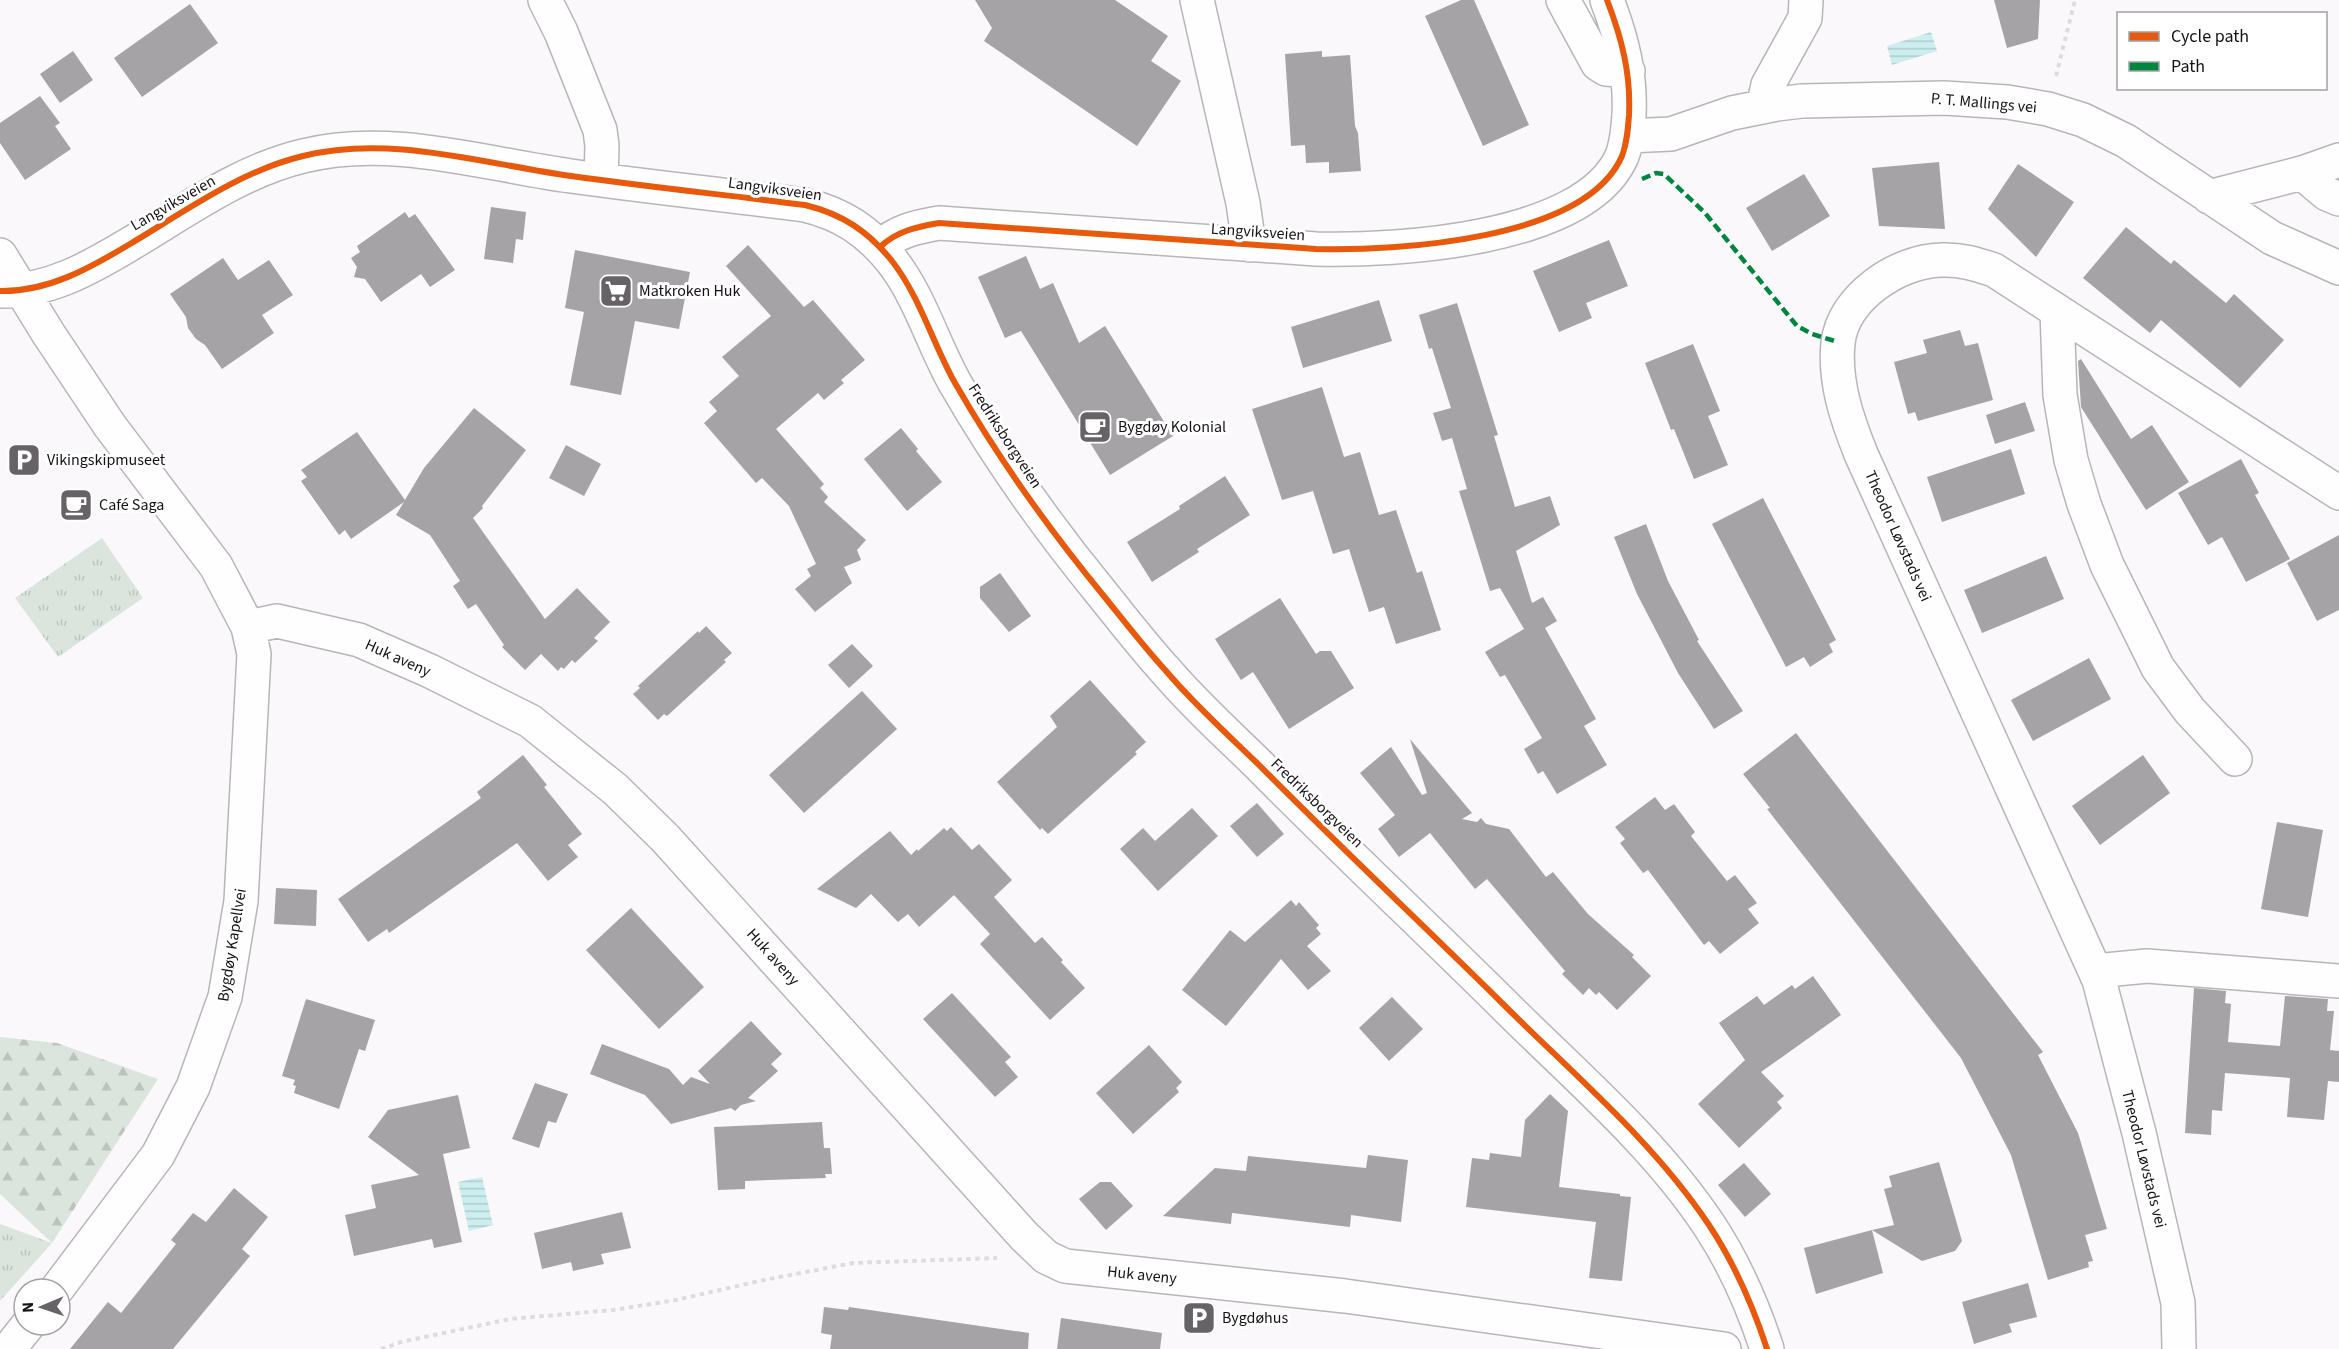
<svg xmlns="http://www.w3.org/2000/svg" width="2339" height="1349" viewBox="0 0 2339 1349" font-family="'Source Sans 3',sans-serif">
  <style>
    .grass { fill: url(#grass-tufts) }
    .forest { fill: url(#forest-firs) }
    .water { fill: url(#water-rules) }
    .building { fill: #a6a3a7 }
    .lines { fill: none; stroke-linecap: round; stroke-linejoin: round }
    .minor-casing { stroke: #b8b5b9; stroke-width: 36 }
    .path { stroke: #dddcdd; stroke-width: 4; stroke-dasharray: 4.5 4.5; stroke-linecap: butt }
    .minor { stroke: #fefeff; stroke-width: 33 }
    .quiet { stroke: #00873e; stroke-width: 4.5; stroke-dasharray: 9 4.5; stroke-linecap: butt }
    .cycleway-casing { stroke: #fff; stroke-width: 10 }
    .cycleway { stroke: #e8590c; stroke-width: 6 }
    .labels { text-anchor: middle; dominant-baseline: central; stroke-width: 6; stroke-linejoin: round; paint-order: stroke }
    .street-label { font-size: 16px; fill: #151216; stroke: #fff }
    .poi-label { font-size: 16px; fill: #151216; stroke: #fff; text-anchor: start }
  </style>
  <defs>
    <pattern id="grass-tufts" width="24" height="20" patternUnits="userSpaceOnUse" patternTransform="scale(1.5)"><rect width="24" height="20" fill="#dbe5dd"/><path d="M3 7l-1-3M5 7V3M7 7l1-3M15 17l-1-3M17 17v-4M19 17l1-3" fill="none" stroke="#bbc3bd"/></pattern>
    <pattern id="forest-firs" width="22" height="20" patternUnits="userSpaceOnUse" patternTransform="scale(1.5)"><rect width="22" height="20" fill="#dbe5dd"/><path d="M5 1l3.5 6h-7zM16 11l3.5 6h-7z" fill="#bbc3bd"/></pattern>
    <pattern id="water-rules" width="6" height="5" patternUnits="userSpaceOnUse" patternTransform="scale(1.5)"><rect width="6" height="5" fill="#cceeef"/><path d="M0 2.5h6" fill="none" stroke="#aecbcc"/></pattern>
  </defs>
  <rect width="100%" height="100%" fill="#fbf8fc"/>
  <!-- grass -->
  <path class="grass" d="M102,538L143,598L58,657L15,598Z
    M0,1224L52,1243L0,1301Z"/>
  <!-- forest -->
  <path class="forest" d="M0,1037L57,1043L158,1079L52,1243L0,1194Z"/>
  <!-- water -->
  <path class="water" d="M1931,32L1937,51L1892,65L1887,46Z
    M482,1177L493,1225L469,1231L458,1182Z"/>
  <!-- building -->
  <path class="building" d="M975,0H1115L1168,36L1151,61L1181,81L1137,146L984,41L992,28Z
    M1461,0H1474L1529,125L1483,146L1425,16Z
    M1994,0H2040L2038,39L2007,48Z
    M190,4L218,43L142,97L114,58Z
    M73,51L93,80L60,103L40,74Z
    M1322,51V57L1350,55L1355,126L1358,133L1361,171L1329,173V162L1306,163L1305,145L1291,146L1285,54Z
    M40,96L60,123L55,126L71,149L25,180L0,143V123Z
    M1939,162L1945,229L1879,226L1872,168Z
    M2018,164L2074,202L2036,257L1988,209Z
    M1804,174L1830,216L1772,251L1746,208Z
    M491,207L526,212L523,240L516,239L513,263L484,259Z
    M405,212L409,218L415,214L455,270L430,287L421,274L381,302L365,279L354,277L357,267L351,258L360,252L357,246Z
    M2126,227L2171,264L2174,260L2226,303L2234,294L2284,340L2240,388L2161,320L2150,333L2083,278Z
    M1609,240L1628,286L1586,303L1592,318L1559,332L1533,271Z
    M748,245L804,307L813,300L865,360L841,380L844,383L824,400L818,393L776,429L824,484L820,488L828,497L824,502L866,540L857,550L861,560L844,567L852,583L815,612L795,589L811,576L807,569L816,564L789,506L762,478L756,483L704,423L717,411L709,402L739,376L722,357L771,316L726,266Z
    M575,250L690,272L679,329L635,321L621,395L570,385L584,312L565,308Z
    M1026,256L1040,289L1053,283L1079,343L1105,326L1173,436L1110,475L1021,331L1005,338L978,277Z
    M223,258L238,280L269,260L293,295L262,315L274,333L222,369L205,345L196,339L188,328L186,317L170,294Z
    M1379,300L1392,341L1303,368L1291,327Z
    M1457,303L1498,435L1494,436L1515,507L1550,496L1560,525L1516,551L1532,603L1543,597L1557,621L1545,628L1596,719L1584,726L1607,765L1557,794L1543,771L1538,774L1524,749L1542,738L1505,675L1500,677L1485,652L1524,629L1500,588L1490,591L1459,491L1467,489L1452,438L1442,441L1433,413L1451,408L1432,348L1429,349L1419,315Z
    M1960,330L1965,346L1978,343L1993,400L1918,421L1915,412L1908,414L1894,362L1927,353L1923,340Z
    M1693,344L1720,411L1708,416L1728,465L1694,479L1674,429L1671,430L1645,363Z
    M2081,359L2131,439L2152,425L2189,482L2146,510L2081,407L2078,361Z
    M1322,387L1344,457L1360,452L1379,515L1396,510L1417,573L1422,571L1441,630L1396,644L1384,607L1369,612L1349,549L1333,554L1313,491L1282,500L1252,409Z
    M2025,402L2035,431L1995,444L1986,415Z
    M474,408L526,450L482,506L483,508L473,518L545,619L577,588L610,622L594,638L598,641L575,663L572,660L564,669L561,667L558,671L541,654L525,670L502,647L504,645L476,604L468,609L453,586L460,581L430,535L396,515L404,502L351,539L345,530L339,535L301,481L307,477L301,470L357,432L405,500L424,468Z
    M901,428L918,449L916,451L942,482L907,511L864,459Z
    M566,445L601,464L584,496L549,478Z
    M2011,449L2025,494L1942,522L1927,477Z
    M2241,459L2259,493L2255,495L2290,559L2246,582L2222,537L2208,545L2178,493Z
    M1225,476L1250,515L1197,549L1199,552L1152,582L1127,542L1180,509L1179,506Z
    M1763,498L1836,640L1829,644L1833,652L1810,667L1804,657L1786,667L1712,524Z
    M1646,524L1668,581L1699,640L1697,641L1743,711L1714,729L1678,673L1637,594L1614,537Z
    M2339,535V610L2317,621L2287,563Z
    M2046,556L2064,599L1982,633L1964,590Z
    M1000,573L1031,616L1009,632L980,598V587Z
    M1280,598L1316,654L1320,651H1331L1354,688L1289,729L1253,672L1241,680L1215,639Z
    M706,626L732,653L724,660L726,662L667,716L664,714L658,720L633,694L640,688L638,686L698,631L699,633Z
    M852,644L873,666L849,688L828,665Z
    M2089,658L2111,699L2033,741L2011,700Z
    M1090,680L1146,742L1135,752L1137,754L1048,834L1042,828L1040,830L997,782L1057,727L1050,716Z
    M862,691L897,729L804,813L769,775Z
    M1796,733L2043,1052L2038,1055L2078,1133L2107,1229L2085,1235L2093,1261L2088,1262L2089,1267L2048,1280L2011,1155L1961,1058L1767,809L1770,808L1743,774Z
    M1410,739L1472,813L1462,819L1477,822L1481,818L1486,824L1509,829L1546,877L1553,872L1588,914L1634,955L1632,957L1651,976L1617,1010L1599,992L1596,995L1589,988L1583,995L1562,974L1565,971L1487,879L1475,889L1430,833L1399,857L1378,829L1395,815L1360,773L1391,747L1422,795L1427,793Z
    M523,755L547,785L544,787L582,834L568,845L578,857L548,881L517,843L389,933L387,929L368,942L338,899L481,798L477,792Z
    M2143,755L2170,793L2100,845L2072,806Z
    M1655,797L1665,810L1674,804L1695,832L1691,836L1727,881L1735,875L1757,903L1748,909L1759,923L1720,954L1709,941L1704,945L1648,870L1643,873L1620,843L1625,839L1615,827Z
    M1257,803L1284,834L1257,857L1230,826Z
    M1192,808L1218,836L1158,891L1120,849L1143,828L1155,841Z
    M2277,822L2323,830L2308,917L2261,909Z
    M951,827L972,850L979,844L1012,880L994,897L1035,943L1042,937L1063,960L1061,962L1085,988L1050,1020L980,944L990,934L954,895L919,927L908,914L898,922L871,894L856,908L817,889L890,831L911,855L917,849L918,851L944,828L947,831Z
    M276,888L317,890L316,926L274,924Z
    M1291,900L1296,906L1299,902L1319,925L1316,928L1321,934L1307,946L1331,971L1308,990L1281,959L1226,1026L1182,990L1230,930L1245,942Z
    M631,908L704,987L659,1029L586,950Z
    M1813,976L1841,1015L1761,1072L1784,1096L1777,1102L1782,1108L1739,1148L1698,1104L1745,1060L1719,1023L1757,996L1764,1005L1792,985L1795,989Z
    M2194,988L2226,991L2225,1003L2231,1004L2228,1042L2280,1046L2285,996L2328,999L2327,1011H2334L2330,1050L2339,1051V1082L2328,1081L2324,1120L2287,1117L2290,1078L2225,1073L2222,1111L2212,1110L2211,1135L2185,1133Z
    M952,993L1011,1057L1005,1062L1018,1077L995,1097L923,1019Z
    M1392,997L1423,1029L1389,1061L1359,1028Z
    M306,999L375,1020L365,1051L359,1049L339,1109L294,1093L296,1086L293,1085L295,1080L282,1076Z
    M751,1021L782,1054L771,1064L778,1071L748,1098L756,1101L741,1105L735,1111L731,1108L671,1124L645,1095L590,1074L602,1044L669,1069L683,1085L691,1077L710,1084L698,1071Z
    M1149,1045L1182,1082L1176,1088L1179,1092L1133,1134L1096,1093Z
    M535,1083L568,1094L556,1123L548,1121L539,1148L512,1139Z
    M1550,1094L1568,1111L1559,1187L1620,1194V1196L1631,1197L1622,1281L1589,1278L1596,1222L1466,1207L1472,1158L1489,1160L1490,1153L1521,1157L1525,1120Z
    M458,1095L470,1148L443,1154L462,1242L434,1248L432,1239L354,1256L345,1215L376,1208L371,1185L419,1175L368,1137L388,1110Z
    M822,1122L824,1148H830L832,1174H825L826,1178L745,1181V1189L718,1190L714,1127Z
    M1368,1155L1408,1160L1401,1222L1351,1215L1350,1227L1232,1213L1231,1224L1163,1216L1215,1168L1246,1171L1248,1156L1366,1168Z
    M1939,1162L1962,1241L1955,1251L1922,1261L1872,1230L1894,1225L1884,1189L1892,1187L1889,1176Z
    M1744,1163L1771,1194L1745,1217L1718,1185Z
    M1100,1182H1111L1133,1206L1106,1230L1079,1199Z
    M234,1188L268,1217L242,1249L250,1256L173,1349H70L108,1302L121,1313L176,1244L171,1240L193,1213L206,1222Z
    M622,1212L631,1248L601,1254L604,1264L573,1271L571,1262L542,1269L534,1233Z
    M1872,1230L1883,1273L1816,1294L1804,1248Z
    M2028,1283L2037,1317L2009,1324L2012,1332L1974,1344L1962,1302Z
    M824,1307L848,1310L849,1307L1029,1333L1028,1349H830L832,1335L821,1333Z
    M1061,1318L1162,1333L1160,1349H1057Z"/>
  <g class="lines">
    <!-- minor casing -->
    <g class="minor-casing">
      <path id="minor" d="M545,0L561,32L600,130L602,146L601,180
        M1197,0L1243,203L1249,245
        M1563,0L1598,64L1606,69L1628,71
        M1763,107L1768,85L1805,18L1806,0
        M1628,136L1671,134L1732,113L1777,104L1802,101L1944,98L2007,102L2048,109L2083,120L2126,141L2272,238L2339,268
        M2302,173L2327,194L2339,199
        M2209,197L2302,173L2339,160
        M880,247C897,231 916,227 939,223L1316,249C1395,251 1585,241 1622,156C1627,143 1628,129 1629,115C1631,74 1622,39 1607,0
        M0,255L48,333L110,426L216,566L248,627L254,654L241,901L225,997L193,1087L158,1155L57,1289
        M0,291C48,292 90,268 130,244C184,212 240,171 303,156C391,134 483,164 571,176C649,187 727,195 805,205C842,214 868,231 892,261C920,297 933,344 955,383C998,458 1048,528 1103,595C1124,621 1144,647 1166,671C1194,704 1226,733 1257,763C1337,844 1421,923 1502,1003C1573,1074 1653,1141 1709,1225C1734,1263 1753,1306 1767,1349
        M2057,311L2060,395L2071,460L2084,504L2107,565L2158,668L2190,711L2235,759
        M248,627L277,621L359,640L430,671L530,721L615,789L665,838L1024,1236L1046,1257L1065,1266L1345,1296L1724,1349
        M2095,971L2147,966L2339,981
        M9,1349L28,1325
        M2179,1349L2178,1303L2139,1133L2099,980L1861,454C1847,419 1834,382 1838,343C1843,298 1897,261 1941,260C1960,259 1976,264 1994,270L2339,493"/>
    </g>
    <!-- path -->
    <path class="path" d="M2056,76L2075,0
      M381,1349L401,1342L510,1319L613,1310L676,1300L764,1280L853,1263L997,1258"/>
    <!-- minor -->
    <use href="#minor" class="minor"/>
    <!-- quiet -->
    <path class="quiet" d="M1642,179L1656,173L1664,174L1705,213L1797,326L1812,334L1838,342"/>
    <!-- cycleway casing -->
    <g class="cycleway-casing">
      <path id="cycleway" d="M880,247C897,231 916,227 939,223L1316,249C1395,251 1585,241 1622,156C1627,143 1628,129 1629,115C1631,74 1622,39 1607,0
        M0,291C48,292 90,268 130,244C184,212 240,171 303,156C391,134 483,164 571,176C649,187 727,195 805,205C842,214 868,231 892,261C920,297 933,344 955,383C998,458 1048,528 1103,595C1124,621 1144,647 1166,671C1194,704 1226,733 1257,763C1337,844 1421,923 1502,1003C1573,1074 1653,1141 1709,1225C1734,1263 1753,1306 1767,1349"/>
    </g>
    <!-- cycleway -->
    <use href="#cycleway" class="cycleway"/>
  </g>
  <!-- icons -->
  <defs>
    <g id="supermarket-square" transform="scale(1.725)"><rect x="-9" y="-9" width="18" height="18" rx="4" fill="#666266" stroke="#fff"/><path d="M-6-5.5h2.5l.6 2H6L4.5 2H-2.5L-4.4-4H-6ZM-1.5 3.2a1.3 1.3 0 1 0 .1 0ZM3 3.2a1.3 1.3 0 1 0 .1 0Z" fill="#fff"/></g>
    <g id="cafe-square" transform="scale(1.725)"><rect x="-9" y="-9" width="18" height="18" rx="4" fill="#666266" stroke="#fff"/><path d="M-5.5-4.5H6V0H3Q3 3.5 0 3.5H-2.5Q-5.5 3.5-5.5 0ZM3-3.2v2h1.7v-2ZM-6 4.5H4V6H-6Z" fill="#fff"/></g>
    <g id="parking-square" transform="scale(1.725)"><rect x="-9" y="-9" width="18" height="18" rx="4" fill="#666266" stroke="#fff"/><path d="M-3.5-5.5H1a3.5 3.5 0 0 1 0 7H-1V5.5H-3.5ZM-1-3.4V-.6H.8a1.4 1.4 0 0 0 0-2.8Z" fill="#fff"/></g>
  </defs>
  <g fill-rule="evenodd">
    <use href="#supermarket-square" x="616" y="291"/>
    <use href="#cafe-square" x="1095" y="427"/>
    <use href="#parking-square" x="24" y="460"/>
    <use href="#cafe-square" x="76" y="505"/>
    <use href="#parking-square" x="1199" y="1318"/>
  </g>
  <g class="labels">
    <!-- street labels -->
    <g class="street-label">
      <text transform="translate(1984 103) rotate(5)">P. T. Mallings vei</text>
      <text transform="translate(775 189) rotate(8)">Langviksveien</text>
      <text transform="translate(173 203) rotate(-30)">Langviksveien</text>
      <text transform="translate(1258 232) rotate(4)">Langviksveien</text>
      <text transform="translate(1005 436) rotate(57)">Fredriksborgveien</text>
      <text transform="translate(1898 536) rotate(66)">Theodor Løvstads vei</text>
      <text transform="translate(398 658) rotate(24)">Huk aveny</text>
      <text transform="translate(1317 803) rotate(44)">Fredriksborgveien</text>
      <text transform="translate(232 945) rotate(-81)">Bygdøy Kapellvei</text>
      <text transform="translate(773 957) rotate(48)">Huk aveny</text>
      <text transform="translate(2144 1159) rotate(76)">Theodor Løvstads vei</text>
      <text transform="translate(1142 1275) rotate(6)">Huk aveny</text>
    </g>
    <!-- poi labels -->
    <g class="poi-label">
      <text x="639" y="291">Matkroken Huk</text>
      <text x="1118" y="427">Bygdøy Kolonial</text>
      <text x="47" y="460">Vikingskipmuseet</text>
      <text x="99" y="505">Café Saga</text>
      <text x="1222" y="1318">Bygdøhus</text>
    </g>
  </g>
  <!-- legend -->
  <rect x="2117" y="12" width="210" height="78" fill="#ffffff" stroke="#a1a0a2" stroke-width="1.5"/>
  <rect x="2129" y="32" width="30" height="9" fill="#e8590c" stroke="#a1a0a2" stroke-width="1.5"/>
  <text x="2171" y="42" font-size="18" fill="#151216">Cycle path</text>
  <rect x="2129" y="62" width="30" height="9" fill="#00873e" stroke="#a1a0a2" stroke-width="1.5"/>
  <text x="2171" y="72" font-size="18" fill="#151216">Path</text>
  <!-- north arrow -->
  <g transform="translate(42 1307) rotate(268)"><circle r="28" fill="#ffffff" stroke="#a1a0a2" stroke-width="1.5"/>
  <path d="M0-4.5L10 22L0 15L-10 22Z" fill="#666266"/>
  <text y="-9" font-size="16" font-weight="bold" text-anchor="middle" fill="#151216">N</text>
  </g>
</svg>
